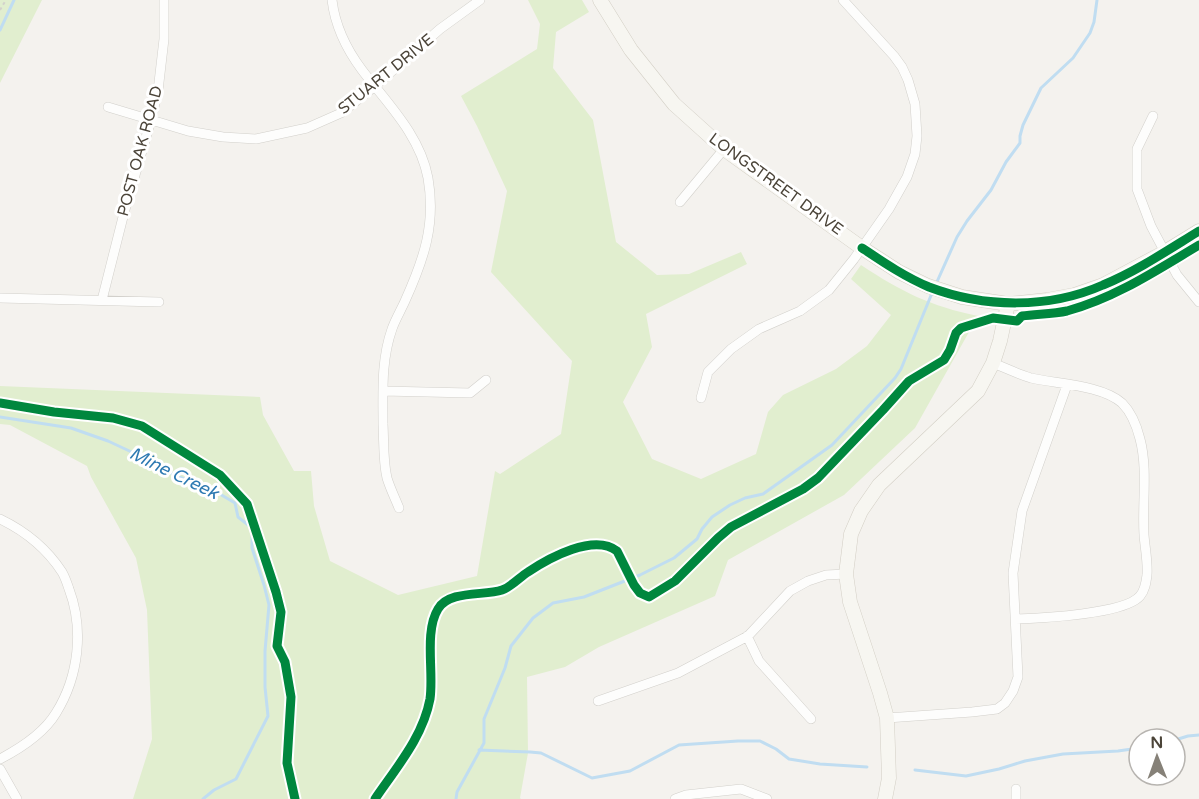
<svg xmlns="http://www.w3.org/2000/svg" width="1199" height="799" viewBox="0 0 1199 799" font-family="'Varela Round',sans-serif">
  <style>
    .green { fill: #e1eecf }
    .lines { fill: none; stroke-linecap: round; stroke-linejoin: round }
    .stream { stroke: #c0ddf1; stroke-width: 3 }
    .street-casing { stroke: #d2d0cb; stroke-width: 10 }
    .secondary-casing { stroke: #d3cfc5; stroke-width: 15 }
    .path { stroke: #d3d2cc; stroke-width: 2; stroke-dasharray: 3 3; stroke-linecap: butt }
    .street { stroke: #fdfdfc; stroke-width: 9 }
    .secondary { stroke: #f7f6f1; stroke-width: 14 }
    .cycleway-casing { stroke: #fff; stroke-width: 13 }
    .cycleway { stroke: #00873e; stroke-width: 9 }
    .labels { text-anchor: middle; dominant-baseline: central; stroke-width: 6; stroke-linejoin: round; paint-order: stroke }
    .street-label { font-size: 16px; fill: #4b4439; stroke: #fff }
    .water-label { font-size: 18px; font-style: italic; fill: #2e7ab2; stroke: #fff }
  </style>
  <rect width="100%" height="100%" fill="#f4f2ee"/>
  <!-- green -->
  <path class="green" d="M0,0H42L0,83Z
    M528,0H582L589,12L556,32L553,68L593,120L616,242L657,275L689,274L741,252L747,264L646,314L652,347L623,402L652,459L701,479L756,454L768,412L783,395L836,369L867,346L891,315L851,279L861,265C902,292 930,306 978,316L915,428L844,495L728,560L715,596L599,647L565,667L527,677L528,753L520,798L521,799H133L152,739L147,610L136,558L91,477L87,466L10,425L0,424V386L260,397L263,415L294,471H311L314,506L330,561L398,595L477,576L495,471L500,474L561,434L572,361L491,272L507,191L477,126L461,96L537,49L540,24Z"/>
  <g class="lines">
    <!-- stream -->
    <path class="stream" d="M0,30L14,0
      M936,284L957,237L967,221L991,190L1006,162L1020,143V136L1023,125L1041,88L1073,58L1090,33L1094,22L1097,0
      M0,417L71,428L108,441L153,462L174,475L213,490L235,503L238,517L252,528V548L264,585L269,605L265,651V687L268,716L236,779L214,790L203,799
      M1175,740L1188,736L1199,735
      M479,750L530,752L541,753L592,778L630,771L679,745L738,741H760L776,749L789,759L820,764L867,767
      M915,770L966,776L999,769L1025,761L1063,754L1118,751L1139,748
      M456,799L457,792L484,743V719L505,668L511,646L533,618L553,603L584,597L640,575L674,558L697,539L702,529L712,517L730,505L745,498L763,494L832,445L895,378L901,369L932,293"/>
    <!-- street casing -->
    <g class="street-casing">
      <path id="street" d="M332,0C335,25 347,50 362,70C387,103 420,135 428,178C436,224 424,259 405,301C401,310 395,320 392,329C381,360 383,392 383,424C384,442 383,461 387,478C390,488 395,498 399,508
        M108,107L188,131L223,137L256,139L307,128L341,113L375,86L440,29L480,0
        M1153,116L1137,149V189L1151,226L1177,275L1199,302
        M680,202L724,149
        M0,298L159,302
        M102,300L124,213L151,120L158,91L164,39V0
        M993,363C1005,368 1018,374 1031,378C1057,384 1102,385 1122,403C1131,412 1137,427 1140,439C1148,469 1142,504 1144,535C1145,548 1148,562 1147,575C1146,583 1145,590 1140,596C1125,614 1041,618 1016,619
        M383,391L470,393L486,380
        M701,398L708,372L731,349L759,329L800,311L829,290L854,259L889,209L907,177L915,154L917,136L915,104L908,80L902,67L894,56L843,0
        M0,519C25,531 47,549 62,572C65,577 67,583 69,589C84,629 79,676 56,713C44,733 21,748 0,759
        M747,636L759,661L811,719
        M598,701L678,673L748,636L790,591L808,581L826,575L846,574
        M887,718L972,712L997,709L1005,703L1013,691L1018,677L1013,573L1022,511L1067,385
        M0,769L17,799
        M1016,789V799
        M675,799L686,795L741,789L767,799"/>
    </g>
    <!-- secondary casing -->
    <g class="secondary-casing">
      <path id="secondary" d="M600,0L631,50L674,104L724,149L862,248L899,272L928,286L962,297L1008,304L1047,300L1074,295L1103,285L1165,252L1199,231
        M885,799L889,778L887,718L880,693L850,602L846,574L851,534L861,511L879,485L978,391L993,363L1000,341L1008,304"/>
    </g>
    <!-- path -->
    <path class="path" d="M0,10L6,0
      M0,403L54,412L113,418L142,426L220,475L247,504L276,592L281,612L277,646L285,662L291,697L287,763L295,799"/>
    <!-- street -->
    <use href="#street" class="street"/>
    <!-- secondary -->
    <use href="#secondary" class="secondary"/>
    <!-- cycleway casing -->
    <g class="cycleway-casing">
      <path id="cycleway" d="M862,248C883,262 905,277 929,287C984,308 1049,309 1103,285C1137,271 1168,250 1199,231
        M0,403L54,412L113,418L142,426L220,475L247,504L276,592L281,612L277,646L285,662L291,697L287,763L295,799
        M375,799C396,768 423,737 430,699C434,672 424,632 438,609C449,590 484,596 502,590C511,587 520,577 528,572C549,558 594,533 617,551L634,585L640,593L649,597L675,581L718,538L731,527L803,489L818,478L883,410L909,381L944,360L950,350L956,333L961,328L993,318L1017,321L1022,316C1036,314 1053,314 1067,311C1115,298 1157,270 1199,245"/>
    </g>
    <!-- cycleway -->
    <use href="#cycleway" class="cycleway"/>
  </g>
  <g class="labels">
    <!-- street labels -->
    <g class="street-label">
      <text transform="translate(386 74) rotate(-39)">STUART DRIVE</text>
      <text transform="translate(140 151) rotate(-75)">POST OAK ROAD</text>
      <text transform="translate(776 184) rotate(36)">LONGSTREET DRIVE</text>
    </g>
    <!-- water labels -->
    <g class="water-label">
      <text transform="translate(174 473) rotate(26)">Mine Creek</text>
    </g>
  </g>
  <!-- north arrow -->
  <g transform="translate(1157 757) rotate(359)"><circle r="28" fill="#ffffff" stroke="#b7b4b0" stroke-width="1.5"/>
  <path d="M0-4.5L10 22L0 15L-10 22Z" fill="#868178"/>
  <text y="-9" font-size="16" font-weight="bold" text-anchor="middle" fill="#4b4439">N</text>
  </g>
</svg>
